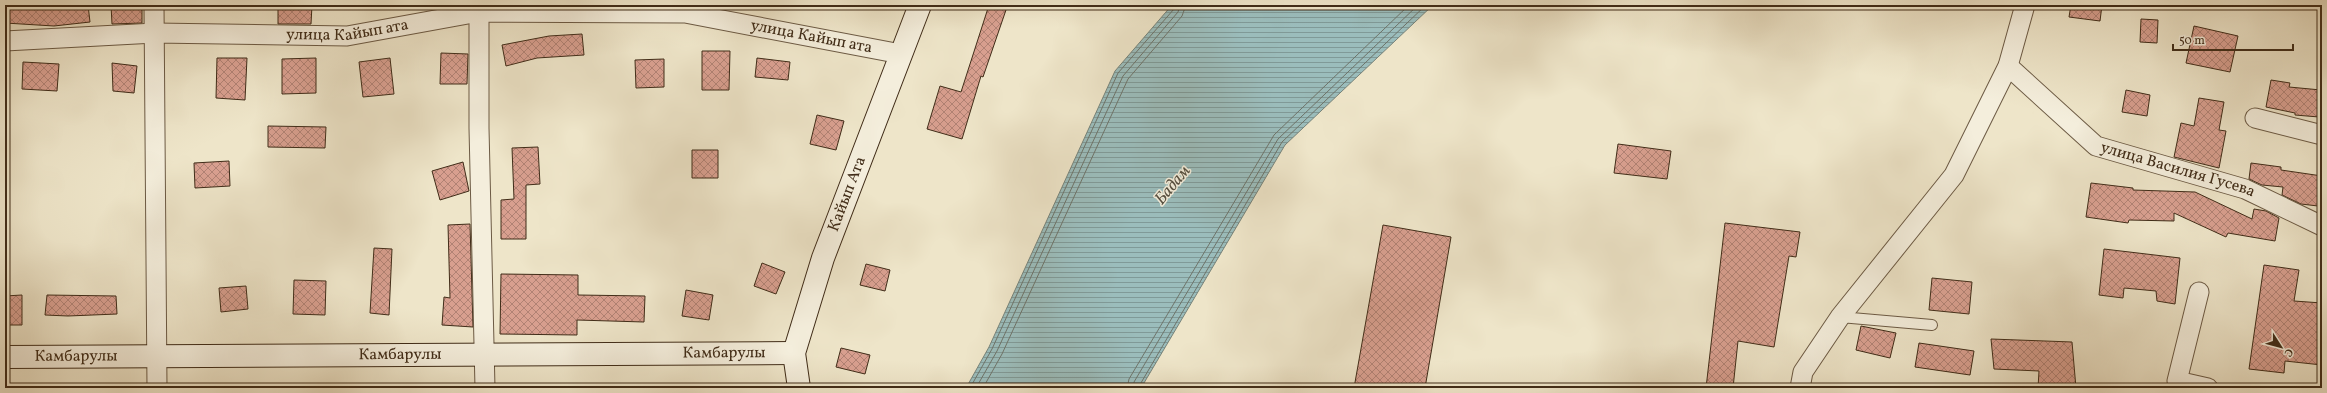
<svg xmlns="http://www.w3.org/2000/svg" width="2327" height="393" viewBox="0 0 2327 393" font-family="Vollkorn,serif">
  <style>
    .water { fill: url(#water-rules); stroke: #77837a }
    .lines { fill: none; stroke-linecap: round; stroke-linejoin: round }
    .shore { stroke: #6e746a; stroke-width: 1 }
    .building { fill: url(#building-cross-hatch); stroke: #402c18 }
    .lane-casing { stroke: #6c5a44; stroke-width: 12 }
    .street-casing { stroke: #6c5a44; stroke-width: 21 }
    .secondary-casing { stroke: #402c18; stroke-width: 24 }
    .lane { stroke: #f4eedc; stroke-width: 10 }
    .street { stroke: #f4eedc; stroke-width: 19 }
    .secondary { stroke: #f4eedc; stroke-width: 22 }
    .labels { text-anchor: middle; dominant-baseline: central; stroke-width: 3; stroke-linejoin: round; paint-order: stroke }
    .street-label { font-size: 16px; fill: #402c18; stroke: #f4eedc }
    .water-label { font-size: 17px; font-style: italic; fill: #575041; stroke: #f4eedc }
  </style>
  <defs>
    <pattern id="water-rules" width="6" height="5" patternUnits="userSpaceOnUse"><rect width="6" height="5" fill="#9bbdbc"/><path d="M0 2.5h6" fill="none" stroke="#809a98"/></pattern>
    <pattern id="building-cross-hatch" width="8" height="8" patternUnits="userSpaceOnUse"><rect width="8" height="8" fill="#d89f8f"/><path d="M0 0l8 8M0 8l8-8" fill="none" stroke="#b18274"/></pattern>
  </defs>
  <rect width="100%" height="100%" fill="#eee5c9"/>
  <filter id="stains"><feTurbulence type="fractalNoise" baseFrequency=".005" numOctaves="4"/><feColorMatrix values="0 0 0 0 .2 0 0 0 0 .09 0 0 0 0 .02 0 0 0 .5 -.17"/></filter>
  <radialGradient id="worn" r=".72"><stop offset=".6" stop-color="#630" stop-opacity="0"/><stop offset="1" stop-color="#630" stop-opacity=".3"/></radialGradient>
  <!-- water -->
  <path class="water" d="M1172,5H1433L1285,145L1141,388H966L989,347L1115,71Z"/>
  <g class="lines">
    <!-- shore -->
    <path class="shore" d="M970,388L992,349L1118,73L1174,9L1175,5
      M976,388L997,351L1123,76L1178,12L1180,5
      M983,388L1002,354L1128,79L1182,16L1186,5
      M1127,388L1129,379L1274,135L1409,5
      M1133,388L1134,382L1278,139L1418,5
      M1138,388L1282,142L1426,5"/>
  </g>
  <!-- building -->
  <path class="building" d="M5,5H88L90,22L54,26L5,23Z
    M111,5H142V23L112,24Z
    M278,5H312L311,24H278Z
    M989,5L1007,7L983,77L981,76L962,139L927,129L940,86L961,92Z
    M2071,5H2102L2100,21L2069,17Z
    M2141,19L2158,20L2157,43L2140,42Z
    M2194,26L2238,36L2230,72L2186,63Z
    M582,34L584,55L537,58L506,66L502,45L549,36Z
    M702,51H730L729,90H702Z
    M441,53L468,54L467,84H440Z
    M217,58H247L245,100L216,98Z
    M316,58V93L282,94V59Z
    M390,58L394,94L363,97L359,62Z
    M757,58L790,62L788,80L755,77Z
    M664,59V87L636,88L635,60Z
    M23,62L59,64L57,91L22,89Z
    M112,63L137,66L134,93L113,91Z
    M2271,80L2290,83L2289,87L2321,90L2319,117L2295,115V113L2266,107Z
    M2126,90L2150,95L2147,116L2122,112Z
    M2199,98L2224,102L2219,130L2226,131L2219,168L2174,157L2181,123L2194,126Z
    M817,115L844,121L836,150L810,144Z
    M268,126L326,127L325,148L268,147Z
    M1618,144L1671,151L1667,179L1614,173Z
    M538,147L540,184L526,185V239H501V200L514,199L512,148Z
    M692,150H718V178H692Z
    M229,161L230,186L195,188L194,163Z
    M463,162L469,191L440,200L432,171Z
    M2251,163L2281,167V170L2322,176L2318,206L2301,204L2282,195L2283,187L2262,185L2249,179Z
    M2091,183L2133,188V190L2195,192L2252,219L2254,209L2266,211L2279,218L2275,241L2228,233L2226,237L2174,213V221L2129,220L2128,223L2086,217Z
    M1725,223L1800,232L1796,257L1789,256L1774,347L1738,341L1733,388H1706Z
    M470,224L473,327L442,325L444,297L450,298L448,225Z
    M1383,225L1451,237L1425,388H1354Z
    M374,248L392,249L389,315L370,313Z
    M2104,249L2180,258L2175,304L2157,301L2156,291L2124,288L2123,298L2099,295Z
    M762,263L785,272L776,294L754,286Z
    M866,264L890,270L885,291L860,285Z
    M2264,265L2299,270L2294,301L2322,303V365L2285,361L2284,373L2249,369Z
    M501,274L578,275V295L645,296L644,322L577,320V335L500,334Z
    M1932,278L1972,282L1969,314L1929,310Z
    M294,280L326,281L325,315L293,314Z
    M246,286L248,309L221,312L219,288Z
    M686,290L713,295L709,320L682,316Z
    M22,295V325H5V296Z
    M47,295L116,296L117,314L68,316L45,315Z
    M1861,326L1896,333L1890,358L1856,350Z
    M1991,339L2072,342L2076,388H2038L2039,371L1994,369Z
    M1919,343L1974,351L1970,375L1915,367Z
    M841,348L870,355L865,374L836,367Z"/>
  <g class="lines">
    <!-- lane casing -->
    <g class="lane-casing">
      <path id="lane" d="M1840,317L1932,325"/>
    </g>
    <!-- street casing -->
    <g class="street-casing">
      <g id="street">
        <path d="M154,5L157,388"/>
        <path d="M479,5V128L485,388"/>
        <path id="s1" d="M5,41L155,33L347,36L479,12L685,13L901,54"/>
        <path id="s2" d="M2008,66L2096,146L2245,189L2322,226"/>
        <path d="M2255,118L2322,135"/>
        <path d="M2199,292L2177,381L2208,388"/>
        <path d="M1800,388L1803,372L1840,317L1954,175L2008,66L2025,5"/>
      </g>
    </g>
    <!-- secondary casing -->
    <g class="secondary-casing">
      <g id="secondary">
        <path id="s3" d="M5,357L794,353"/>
        <path id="s4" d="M799,388L794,353L823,258L920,5"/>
      </g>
    </g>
    <!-- lane -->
    <use href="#lane" class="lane"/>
    <!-- street -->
    <use href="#street" class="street"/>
    <!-- secondary -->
    <use href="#secondary" class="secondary"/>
  </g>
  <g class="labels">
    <!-- street labels -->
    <g class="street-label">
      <text stroke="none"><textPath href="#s1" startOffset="343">улица Кайып ата</textPath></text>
      <text stroke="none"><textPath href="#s1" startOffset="811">улица Кайып ата</textPath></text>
      <text stroke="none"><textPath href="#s2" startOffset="204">улица Василия Гусева</textPath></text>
      <text stroke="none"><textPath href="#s4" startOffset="203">Кайып Ата</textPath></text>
      <text stroke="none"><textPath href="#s3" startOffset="719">Камбарулы</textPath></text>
      <text stroke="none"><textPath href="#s3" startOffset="395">Камбарулы</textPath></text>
      <text stroke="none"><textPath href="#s3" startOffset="71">Камбарулы</textPath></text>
    </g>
    <!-- water labels -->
    <g class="water-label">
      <text transform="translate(1173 185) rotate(-50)">Бадам</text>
    </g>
  </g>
  <!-- margin -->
  <rect width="2327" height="393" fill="none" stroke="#eee5c9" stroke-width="20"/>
  <rect x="6" y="6" width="2315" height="381" fill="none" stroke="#402c18" stroke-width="2"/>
  <rect x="10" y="10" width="2307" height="373" fill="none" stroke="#402c18"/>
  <!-- north arrow -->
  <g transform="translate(2281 347) rotate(126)" stroke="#f4eedc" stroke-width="3" paint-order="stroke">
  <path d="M0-3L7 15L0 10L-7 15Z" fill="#402c18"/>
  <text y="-6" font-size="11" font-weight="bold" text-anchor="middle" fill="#402c18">С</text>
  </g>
  <!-- scale -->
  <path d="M2173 44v6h120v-6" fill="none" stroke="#402c18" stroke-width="2"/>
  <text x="2179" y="44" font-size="12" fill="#402c18" stroke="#f4eedc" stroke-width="3" paint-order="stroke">50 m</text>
  <rect width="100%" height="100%" filter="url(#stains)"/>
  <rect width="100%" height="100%" fill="url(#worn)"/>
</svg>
